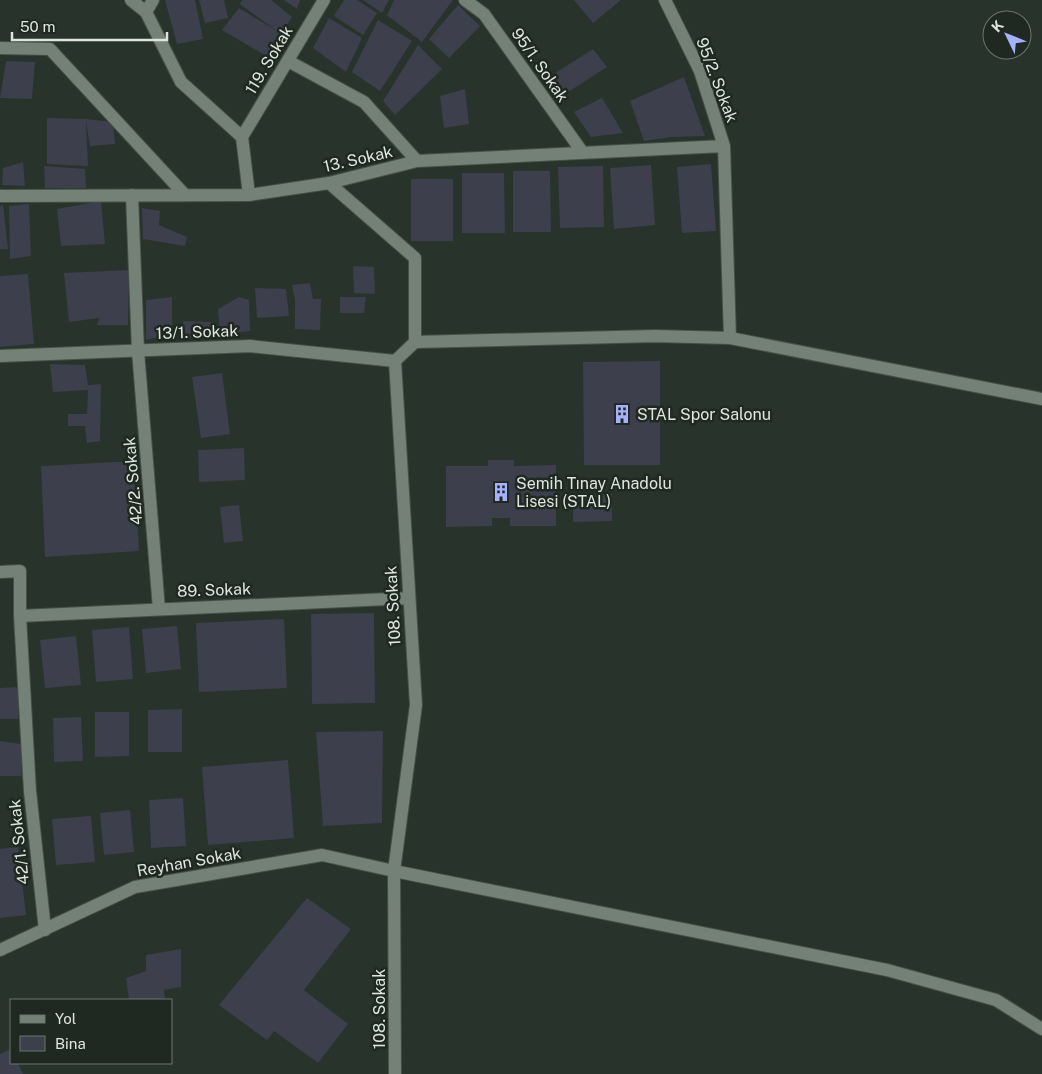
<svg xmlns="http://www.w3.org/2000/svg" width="1042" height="1074" viewBox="0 0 1042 1074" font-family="'Public Sans',sans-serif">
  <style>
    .building { fill: #3d3f4c }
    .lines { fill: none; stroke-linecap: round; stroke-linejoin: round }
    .minor-casing { stroke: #465048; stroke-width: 14 }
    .tertiary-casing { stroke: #465048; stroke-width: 14 }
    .minor { stroke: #748176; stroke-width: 12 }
    .tertiary { stroke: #748176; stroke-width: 12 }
    .labels { text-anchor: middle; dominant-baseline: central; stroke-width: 5; stroke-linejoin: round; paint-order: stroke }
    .street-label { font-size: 16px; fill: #dee5df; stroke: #1f2921 }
    .poi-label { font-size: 16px; fill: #dee5df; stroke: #1f2921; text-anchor: start }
  </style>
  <rect width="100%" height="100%" fill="#28332b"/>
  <!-- building -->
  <path class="building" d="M165,0H195L203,39L177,44Z
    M199,0H224L228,18L205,23Z
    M242,0H271L292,17L268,57L222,30L239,8L277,31L240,4Z
    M284,0H300L297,9Z
    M344,0H357L377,13L363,35L334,16Z
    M363,0H389L382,13Z
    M394,0H453L422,42L387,15Z
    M574,0H621L593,23Z
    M458,5L480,26L449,58L429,39Z
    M329,18L362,38L346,72L313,48Z
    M378,20L412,41L380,91L352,72Z
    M418,45L442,69L395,115L383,101Z
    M593,49L607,67L562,96L549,77Z
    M6,61L35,62L32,99L0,98Z
    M684,77L705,136L672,137L644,141L630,101Z
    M465,89L469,124L444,128L440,96Z
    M602,98L623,133L591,137L574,112Z
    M47,118L86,119L113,122L115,144L90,146L86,121L88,166L47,164Z
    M23,162L25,186L2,185L3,168Z
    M711,164L716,231L682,233L677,167Z
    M651,165L655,225L614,229L610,168Z
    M44,166L85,169L86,188H45Z
    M603,166L604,227L560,228L558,167Z
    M513,171H550L551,232H513Z
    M462,173H504L505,233H462Z
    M411,179H453V241H411Z
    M101,201L105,244L61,246L57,209Z
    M29,204L31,256L10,259L9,206Z
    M3,205L8,249H0V206Z
    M142,208L160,211L159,225L187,237L185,246L143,239Z
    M353,266L374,267L375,294L354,293Z
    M129,270L128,325H97L99,318L69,322L64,273Z
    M28,274L34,344L0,347V276Z
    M310,283L313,299H321L320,330L295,329V300L292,285Z
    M255,288L286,289L289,316L257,318Z
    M172,297V334L146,340V300Z
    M239,297L249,300L250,331L220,334L218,309Z
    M340,297H366L364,313H340Z
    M183,321L213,322L215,335L184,339Z
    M660,361V465H584L583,362Z
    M50,364L85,365L88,385L101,384L100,441L87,443L85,426H68V414H87L88,390L53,392Z
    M222,373L230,434L201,438L192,377Z
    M244,448L245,480L199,482L198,450Z
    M488,460H514V466L556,465V526H510V518H492V526L446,527V466H488Z
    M134,461L139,551L45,557L41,466Z
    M612,494V521L573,522V495Z
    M239,505L243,541L224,543L220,507Z
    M374,613L375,703L312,704L311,614Z
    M284,619L287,688L199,692L196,623Z
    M177,626L181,669L146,673L142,629Z
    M129,627L133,679L96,682L92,630Z
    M76,636L81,685L45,688L40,640Z
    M20,687L18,719H0V688Z
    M182,709V752H148V710Z
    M95,712H129V756L95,757Z
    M81,717L83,761L54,762L53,718Z
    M383,731L382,823L323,826L316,732Z
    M0,741L21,744L22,776H0Z
    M288,760L294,838L208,845L202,767Z
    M183,798L186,846L151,848L149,800Z
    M130,810L134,852L104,855L100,813Z
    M91,816L95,862L56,865L52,819Z
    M18,847L26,915L0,918V849Z
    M307,898L351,929L304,990L348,1024L318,1063L274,1031L267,1040L219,1005Z
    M181,949V987L164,990L165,1000H129L126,978L146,971V955Z
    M11,1049V1063H18L23,1074H0V1054Z"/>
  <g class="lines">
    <!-- minor casing -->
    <g class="minor-casing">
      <path id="minor" d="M131,0L146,12L181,82L242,137L249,195
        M465,0L484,14L583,153
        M665,0L700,71L724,146L730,338
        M146,12L153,0
        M0,48L50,49L185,195
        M288,61L364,102L417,161
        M242,137L324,0
        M329,183L415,258V342L395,361L416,705L394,871L395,1074
        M132,195L138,351L159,609
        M0,196L249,195L329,183L417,161L724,146
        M0,356L250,346L395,361
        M0,572L20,571V616L30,791L45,930
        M20,616L409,598
        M0,950L135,887L322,855L394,871"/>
    </g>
    <!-- tertiary casing -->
    <g class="tertiary-casing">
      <path id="tertiary" d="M415,342L655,336L730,338L1042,399
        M394,871L887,970L996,1000L1042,1029"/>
    </g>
    <!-- minor -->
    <use href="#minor" class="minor"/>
    <!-- tertiary -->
    <use href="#tertiary" class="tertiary"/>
  </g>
  <!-- icons -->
  <defs>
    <g id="building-bare" transform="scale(1.5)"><path d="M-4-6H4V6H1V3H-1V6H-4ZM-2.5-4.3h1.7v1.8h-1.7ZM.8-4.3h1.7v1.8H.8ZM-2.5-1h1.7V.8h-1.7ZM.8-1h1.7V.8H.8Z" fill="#a5b1fc" stroke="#1f2921" stroke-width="2.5" paint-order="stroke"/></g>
  </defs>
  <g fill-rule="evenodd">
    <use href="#building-bare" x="622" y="414"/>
    <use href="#building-bare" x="501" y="492"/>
  </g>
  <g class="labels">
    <!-- street labels -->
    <g class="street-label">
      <text transform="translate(269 60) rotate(-59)">119. Sokak</text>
      <text transform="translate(540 65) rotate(55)">95/1. Sokak</text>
      <text transform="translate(717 80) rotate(69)">95/2. Sokak</text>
      <text transform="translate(358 159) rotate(-13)">13. Sokak</text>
      <text transform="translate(197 332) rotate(-2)">13/1. Sokak</text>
      <text transform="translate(133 481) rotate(-95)">42/2. Sokak</text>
      <text transform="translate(214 590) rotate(-2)">89. Sokak</text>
      <text transform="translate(393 606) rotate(-93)">108. Sokak</text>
      <text transform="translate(19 842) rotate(-96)">42/1. Sokak</text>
      <text transform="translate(189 862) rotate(-10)">Reyhan Sokak</text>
      <text transform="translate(379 1009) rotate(-90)">108. Sokak</text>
    </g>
    <!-- poi labels -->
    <g class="poi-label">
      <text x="637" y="414">STAL Spor Salonu</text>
      <text x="516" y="483">Semih Tınay Anadolu<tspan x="516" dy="18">Lisesi (STAL)</tspan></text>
    </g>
  </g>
  <!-- legend -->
  <rect x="10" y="999" width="162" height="65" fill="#1f2921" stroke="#6b746d"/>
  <rect x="20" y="1015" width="25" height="8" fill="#748176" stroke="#6b746d"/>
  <text x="55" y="1024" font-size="15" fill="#dee5df">Yol</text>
  <rect x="20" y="1036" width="25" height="15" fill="#3d3f4c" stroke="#6b746d"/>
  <text x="55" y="1049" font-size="15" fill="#dee5df">Bina</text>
  <!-- north arrow -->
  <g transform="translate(1007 35) rotate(313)"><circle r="24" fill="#1f2921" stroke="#6b746d"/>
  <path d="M0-4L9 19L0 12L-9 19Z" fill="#a5b1fc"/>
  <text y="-8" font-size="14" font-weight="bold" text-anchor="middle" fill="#dee5df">K</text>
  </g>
  <!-- scale -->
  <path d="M12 32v8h155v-8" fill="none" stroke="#dee5df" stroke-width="2.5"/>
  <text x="20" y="32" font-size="15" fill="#dee5df" stroke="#1f2921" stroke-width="4" paint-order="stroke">50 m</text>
</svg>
